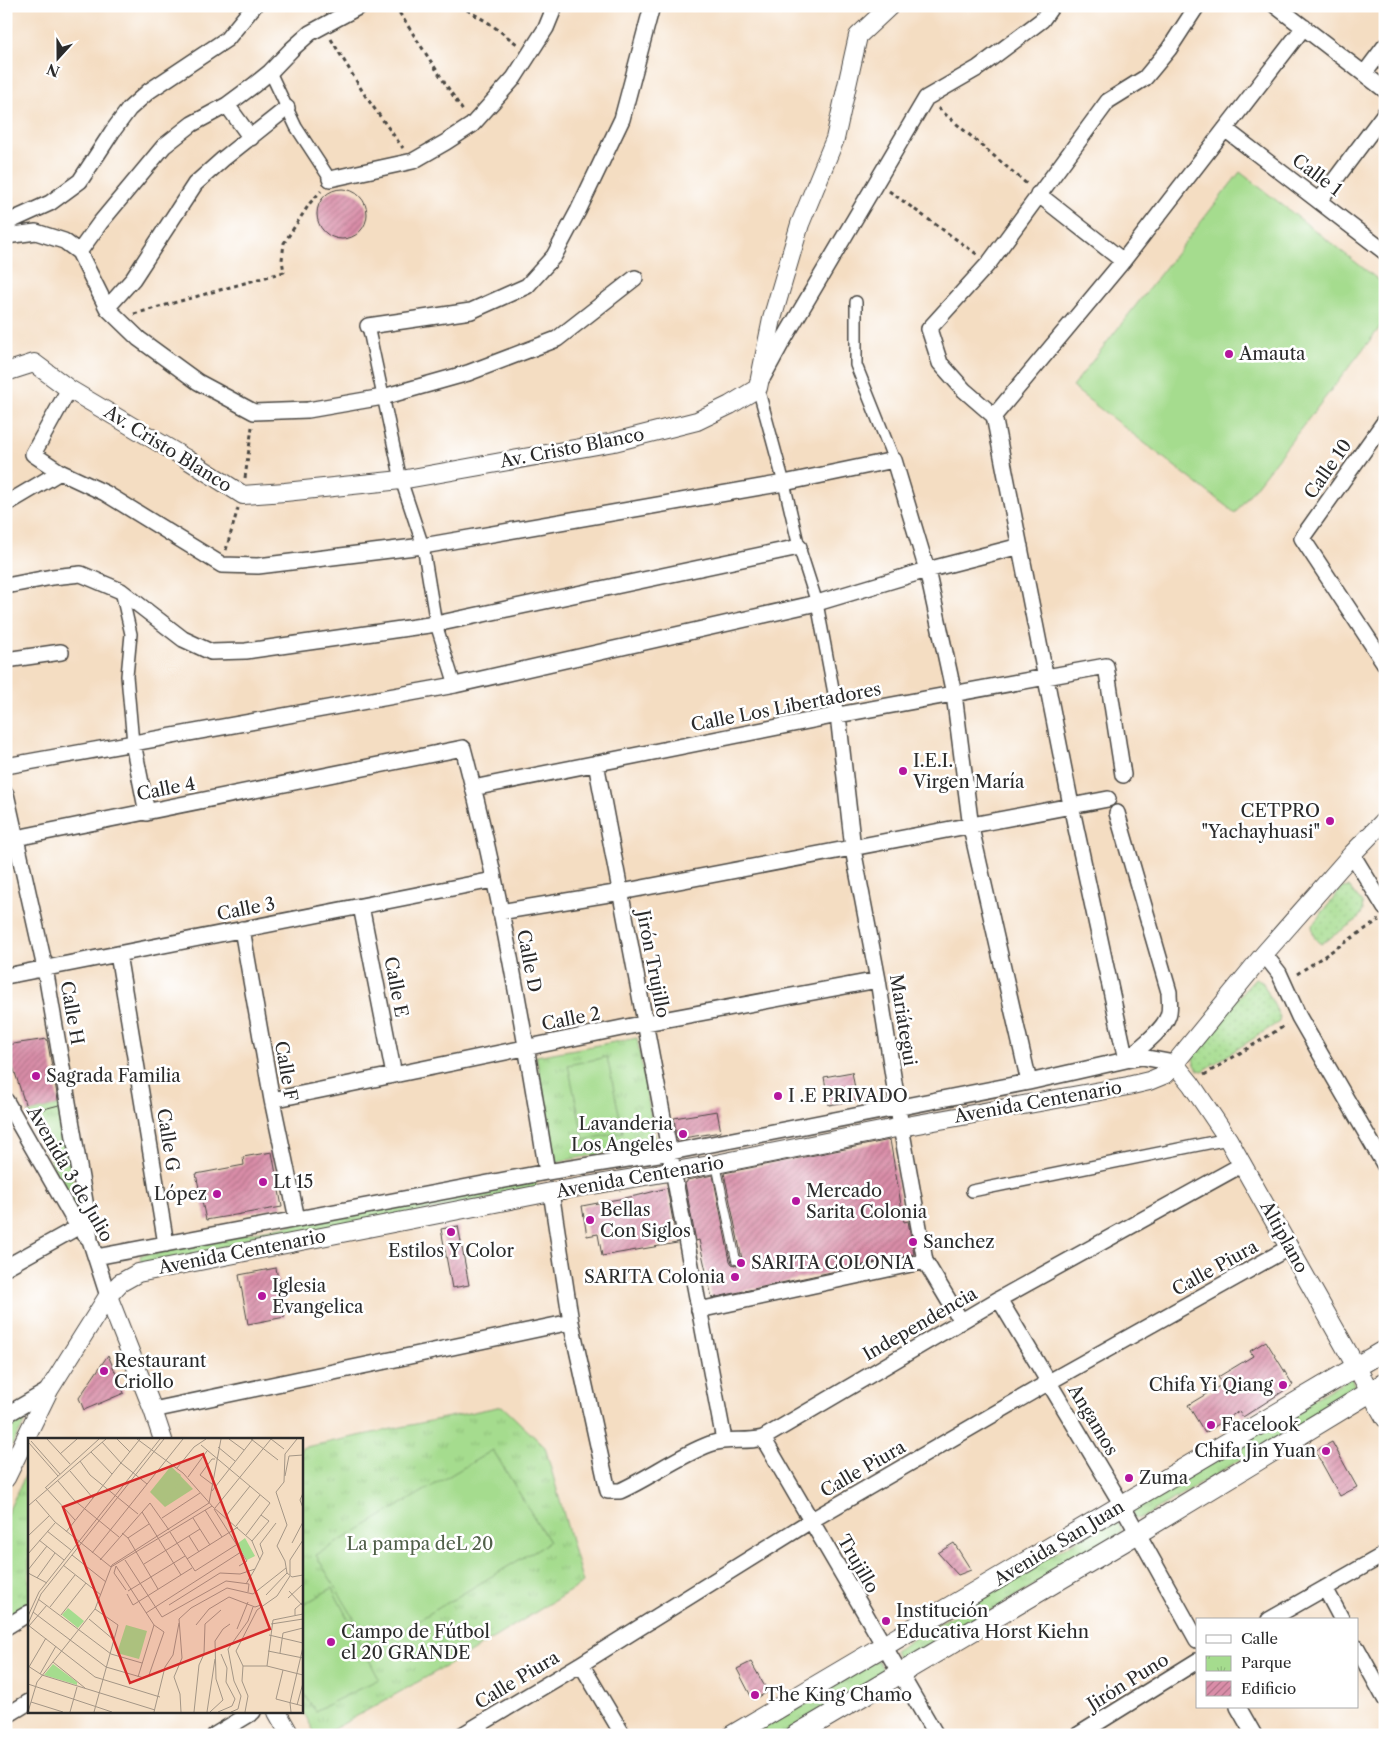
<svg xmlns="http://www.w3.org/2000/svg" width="1391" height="1741" viewBox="0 0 1391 1741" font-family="'Libre Caslon Text',serif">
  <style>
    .grass { fill: url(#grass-dots); stroke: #68845c }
    .park { fill: url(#park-tufts); stroke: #68845c }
    .pitch { fill: #a5dc8e; stroke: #68845c }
    .building { fill: url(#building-hatch) }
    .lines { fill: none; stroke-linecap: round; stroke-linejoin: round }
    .service-casing { stroke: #494642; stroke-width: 10 }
    .pedestrian-casing { stroke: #494642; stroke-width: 14 }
    .minor-casing { stroke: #494642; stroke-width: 18 }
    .tertiary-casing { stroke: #494642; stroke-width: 20 }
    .secondary-casing { stroke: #494642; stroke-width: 22 }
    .path { stroke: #494642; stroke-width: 3; stroke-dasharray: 4 4; stroke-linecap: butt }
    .service { stroke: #fff; stroke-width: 8 }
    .pedestrian { stroke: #fff; stroke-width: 11 }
    .minor { stroke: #fff; stroke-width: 15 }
    .tertiary { stroke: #fff; stroke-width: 18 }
    .secondary { stroke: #fff; stroke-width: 20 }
    .poi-dot { fill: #b5179e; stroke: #fff; stroke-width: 2 }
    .labels { text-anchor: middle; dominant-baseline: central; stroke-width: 5; stroke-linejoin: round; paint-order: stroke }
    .street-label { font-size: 18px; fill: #2b2b2b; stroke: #fff }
    .poi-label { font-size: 18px; fill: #2b2b2b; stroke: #fff; text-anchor: start }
    .park-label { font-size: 18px; fill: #506049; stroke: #fff }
    .inset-road { fill: none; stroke: #a49686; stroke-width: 1 }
    .view { fill: #d62828; fill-opacity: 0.15; stroke: #d62828; stroke-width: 2.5 }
    .inset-edge { fill: none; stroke: #2b2b2b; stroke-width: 2.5 }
  </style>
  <defs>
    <pattern id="grass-dots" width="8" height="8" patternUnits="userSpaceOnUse" patternTransform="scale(1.25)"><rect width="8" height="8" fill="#a5dc8e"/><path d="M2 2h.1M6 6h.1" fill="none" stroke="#8ebd7b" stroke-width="1.8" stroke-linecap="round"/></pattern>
    <pattern id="park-tufts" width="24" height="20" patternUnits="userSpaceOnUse" patternTransform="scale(1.25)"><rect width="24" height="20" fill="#a5dc8e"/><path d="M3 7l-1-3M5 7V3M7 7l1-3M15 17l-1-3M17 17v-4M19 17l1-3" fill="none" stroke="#8ebd7b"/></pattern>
    <pattern id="building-hatch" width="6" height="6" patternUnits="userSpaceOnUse" patternTransform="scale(1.25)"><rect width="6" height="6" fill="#d98da8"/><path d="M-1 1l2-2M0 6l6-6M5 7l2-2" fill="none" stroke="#b07389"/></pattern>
  </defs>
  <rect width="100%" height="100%" fill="#fff"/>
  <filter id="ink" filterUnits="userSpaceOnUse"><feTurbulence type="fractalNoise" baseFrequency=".02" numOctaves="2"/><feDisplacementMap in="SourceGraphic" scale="10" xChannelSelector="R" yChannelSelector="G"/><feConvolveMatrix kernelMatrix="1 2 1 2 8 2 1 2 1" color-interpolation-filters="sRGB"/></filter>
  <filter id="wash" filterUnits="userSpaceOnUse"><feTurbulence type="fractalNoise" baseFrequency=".0096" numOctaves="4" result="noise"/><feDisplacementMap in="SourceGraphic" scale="20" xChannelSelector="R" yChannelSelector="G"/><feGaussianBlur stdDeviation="1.12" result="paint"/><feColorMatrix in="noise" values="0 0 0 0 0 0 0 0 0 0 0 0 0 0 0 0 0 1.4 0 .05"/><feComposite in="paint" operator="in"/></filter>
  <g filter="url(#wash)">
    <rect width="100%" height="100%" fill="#f4ddc2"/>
    <!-- grass -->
    <path class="grass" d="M1349,887L1362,903L1363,911L1357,920L1321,944C1313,939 1313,934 1312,925L1342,888Z
      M1255,978L1262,981L1280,1017L1279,1022L1203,1071L1198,1070C1193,1062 1192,1058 1194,1049Z"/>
    <!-- park -->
    <path class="park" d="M637,1038L656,1144L556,1162L536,1056Z
      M62,1104L78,1210L74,1212L28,1113Z
      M535,1176L537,1189L142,1267L140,1255Z
      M1351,1377L1356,1389L1353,1393L1140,1519L1134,1518L1131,1506Z
      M502,1406L545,1447L583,1583L466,1655L323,1735H316L301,1708V1448Z
      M30,1414L6,1455V1428Z
      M26,1474L29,1478V1605L6,1619V1516Z
      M1113,1518L1117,1520L1122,1531L1119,1534L901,1665L894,1651Z
      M877,1660L879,1662L885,1673L882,1676L781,1735H748Z"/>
    <!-- pitch -->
    <path class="pitch" d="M1240,172L1385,285V321L1235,513L1072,387Z
      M607,1057L623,1132L584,1140L568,1065Z
      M493,1450L549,1542L372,1648L316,1555Z
      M332,1588L379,1679L315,1711L301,1688V1606Z"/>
    <g id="blocks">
      <!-- building -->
      <path class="building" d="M317 214a25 25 0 1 1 50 0a25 25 0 1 1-50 0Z
        M47,1039L59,1105L28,1113L6,1045Z
        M852,1072L857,1100L829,1105L824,1077Z
        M717,1111L721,1132L677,1139L674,1118Z
        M890,1140L904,1222L908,1221L914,1254L712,1298L699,1240L696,1241L685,1183L687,1182V1180L713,1175L730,1261L732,1264L737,1266L740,1264L742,1259L724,1173Z
        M272,1152L282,1207L206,1220L196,1174L244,1165L243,1157Z
        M667,1188L677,1243L602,1256L598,1234L587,1236L582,1206L640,1195Z
        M458,1226L469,1285L452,1288L441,1229Z
        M276,1268L285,1317L248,1324L239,1275Z
        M1266,1341L1293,1385L1243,1417L1239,1411L1205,1433L1188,1405L1223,1384L1218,1377L1253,1356L1250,1351Z
        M108,1355L124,1393L84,1410L79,1398Z
        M1332,1442L1357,1487L1340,1496L1315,1451Z
        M954,1543L971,1570L958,1575L938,1553Z
        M751,1662L768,1692L753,1700L737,1669Z"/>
    </g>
  </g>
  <g filter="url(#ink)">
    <use href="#blocks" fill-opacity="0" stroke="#494642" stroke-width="1"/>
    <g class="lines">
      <!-- service casing -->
      <g class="service-casing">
        <path id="service" d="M716,1164L736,1260"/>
      </g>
      <!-- pedestrian casing -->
      <g class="pedestrian-casing">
        <path id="pedestrian" d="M270,72L296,127L330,179
          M856,302V365L894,460
          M368,326L401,480L423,546L436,624L455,685
          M758,388L784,483L799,547L817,603L838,715
          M121,591L131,634L127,676L133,743
          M972,1191L1228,1139"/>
      </g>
      <!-- minor casing -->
      <g class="minor-casing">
        <path id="minor" d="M1276,6L1385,90
          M1364,74L1385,46
          M227,105L251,138
          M1225,129L1385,252
          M330,179L413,161L446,142L472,125L514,78L546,28L555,6
          M1038,194L1123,261
          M1319,201L1385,113
          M6,223L50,203L80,181L112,132L129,109L149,91L227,39L254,6
          M6,236L36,232L64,241L79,252L107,308L139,339L198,382L254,412L308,410L383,397L468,373L557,339L635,278
          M79,252L100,223L164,146L192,124L227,105L254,85L270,72L292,49L310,33L360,6
          M107,308L133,279L195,184L223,159L287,108
          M368,326L471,311L527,286L554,256L578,211L622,119L652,6
          M763,377L781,344L926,98L978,68L1042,20L1052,6
          M69,389L33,454L60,472L105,493L222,565L258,566L423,546L784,483L894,460L927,570L954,694L971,828L1029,1082
          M994,416L964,390L940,363L929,329L989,263L1108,101L1145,78L1169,49L1197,6
          M1385,421L1302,538L1385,664
          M6,504L60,472
          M6,586L52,577L81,574L121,591L183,639L211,652L246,651L436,624L799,547
          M6,660L61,652
          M838,715L853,849L878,980L901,1127L925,1261L961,1321
          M133,743L147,813
          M596,763L724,1440
          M6,766L455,685L817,603L927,570L1020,546
          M473,788L838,715L1106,666L1123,775
          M6,794L45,968L87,1213L90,1240
          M1117,813L1169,992C1169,1000 1171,1009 1168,1016C1163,1031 1138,1049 1126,1060L1071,805L994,416L1123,261L1304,27
          M16,838L463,748C500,887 524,1030 547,1172
          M1352,854L1385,908
          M361,906L394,1075
          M500,912L621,892L1108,799
          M242,929L272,1100L297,1219
          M118,954L166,1244
          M1264,954L1279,973L1299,1017L1385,1166
          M6,976L493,880
          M272,1100L646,1023L878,980
          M6,1101L78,1227L90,1240L108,1296
          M551,1192L571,1322L608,1491H620C651,1477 678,1456 710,1444C729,1437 744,1443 763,1438L999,1299L1243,1164
          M96,1257L547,1172L671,1152L1029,1082L1126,1060L1142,1057L1174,1063
          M6,1267L78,1227
          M999,1299L1122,1505L1197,1640
          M699,1310L925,1261
          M153,1410L571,1322
          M6,1415L49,1390
          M763,1438L936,1735
          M1325,1588L1342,1620
          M1269,1620L1385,1554
          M6,1627L29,1613
          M1357,1648L1385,1699
          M581,1664L623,1735
          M1238,1707L1254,1735
          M6,1716L29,1702
          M215,1735L253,1712
          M462,1735L581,1664L812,1520L1049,1382L1290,1247
          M1078,1735L1197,1661"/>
      </g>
      <!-- tertiary casing -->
      <g class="tertiary-casing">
        <path id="tertiary" d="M6,372L34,363L69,389L185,458L243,495L285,492L401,480L614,442L697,421L730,405L758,388L772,319L800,224L835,139L858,36L890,6
          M1174,1063L1191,1084L1228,1139L1385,1418
          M108,1296L153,1410L163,1440
          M6,1478L49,1390L108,1296L120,1283L138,1273L551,1192L716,1164L901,1127L1128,1086L1149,1081L1166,1074L1264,954L1352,854L1385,820
          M277,1712L290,1735"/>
      </g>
      <!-- secondary casing -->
      <g class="secondary-casing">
        <path id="secondary" d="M733,1735L1385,1350
          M796,1735L1138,1533L1385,1383"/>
      </g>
      <!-- path -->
      <path class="path" d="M395,6L463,111
        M460,6L489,23L517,44
        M331,39L366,97L403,148
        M938,108L1028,185
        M889,191L978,255
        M134,314L284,272L282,260L284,243L310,203L321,191
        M245,478L252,427
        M226,550L238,508
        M1297,974L1379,920
        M1204,1075L1286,1025"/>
      <!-- service -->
      <use href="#service" class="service"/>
      <!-- pedestrian -->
      <use href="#pedestrian" class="pedestrian"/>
      <!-- minor -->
      <use href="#minor" class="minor"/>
      <!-- tertiary -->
      <use href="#tertiary" class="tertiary"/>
      <!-- secondary -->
      <use href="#secondary" class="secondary"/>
    </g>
  </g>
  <!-- markers -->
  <g class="poi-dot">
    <circle cx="1229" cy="354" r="5"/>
    <circle cx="903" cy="771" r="5"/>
    <circle cx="1330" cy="821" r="5"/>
    <circle cx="36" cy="1076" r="5"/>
    <circle cx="778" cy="1096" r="5"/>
    <circle cx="683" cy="1134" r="5"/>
    <circle cx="263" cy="1182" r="5"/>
    <circle cx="217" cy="1194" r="5"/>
    <circle cx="796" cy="1201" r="5"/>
    <circle cx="590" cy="1220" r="5"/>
    <circle cx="451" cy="1232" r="5"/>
    <circle cx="913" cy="1242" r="5"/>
    <circle cx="741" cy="1263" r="5"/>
    <circle cx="735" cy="1277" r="5"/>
    <circle cx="262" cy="1296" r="5"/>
    <circle cx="104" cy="1371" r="5"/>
    <circle cx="1283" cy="1385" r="5"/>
    <circle cx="1211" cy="1425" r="5"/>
    <circle cx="1326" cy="1451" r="5"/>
    <circle cx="1129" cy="1478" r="5"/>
    <circle cx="886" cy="1621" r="5"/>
    <circle cx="331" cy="1642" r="5"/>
    <circle cx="755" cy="1695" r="5"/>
  </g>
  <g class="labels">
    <!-- street labels -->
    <g class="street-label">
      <text transform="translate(1317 175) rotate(37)">Calle 1</text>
      <text transform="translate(572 448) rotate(-11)">Av. Cristo Blanco</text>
      <text transform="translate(168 449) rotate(32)">Av. Cristo Blanco</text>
      <text transform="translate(1328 469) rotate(-55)">Calle 10</text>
      <text transform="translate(786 707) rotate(-11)">Calle Los Libertadores</text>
      <text transform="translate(166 789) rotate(-11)">Calle 4</text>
      <text transform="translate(246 909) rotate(-11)">Calle 3</text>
      <text transform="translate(529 961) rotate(79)">Calle D</text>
      <text transform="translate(653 964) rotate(79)">Jirón Trujillo</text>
      <text transform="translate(396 987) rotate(79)">Calle E</text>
      <text transform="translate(72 1013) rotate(80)">Calle H</text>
      <text transform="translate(571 1019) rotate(-11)">Calle 2</text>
      <text transform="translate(903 1020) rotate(81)">Mariátegui</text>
      <text transform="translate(286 1071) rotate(80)">Calle F</text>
      <text transform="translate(1038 1102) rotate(-10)">Avenida Centenario</text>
      <text transform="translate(168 1140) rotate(81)">Calle G</text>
      <text transform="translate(70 1174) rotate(60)">Avenida 3 de Julio</text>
      <text transform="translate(640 1177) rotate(-10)">Avenida Centenario</text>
      <text transform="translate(1284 1237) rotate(61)">Altiplano</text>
      <text transform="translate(242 1252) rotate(-11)">Avenida Centenario</text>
      <text transform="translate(1215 1268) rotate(-29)">Calle Piura</text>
      <text transform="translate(920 1324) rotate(-30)">Independencia</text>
      <text transform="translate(1093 1420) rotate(59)">Angamos</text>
      <text transform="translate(863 1469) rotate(-30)">Calle Piura</text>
      <text transform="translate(1059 1543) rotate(-31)">Avenida San Juan</text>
      <text transform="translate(858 1564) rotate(60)">Trujillo</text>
      <text transform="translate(517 1680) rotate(-31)">Calle Piura</text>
      <text transform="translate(1128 1682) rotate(-32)">Jirón Puno</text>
    </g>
    <!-- poi labels -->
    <g class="poi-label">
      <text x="1239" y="354">Amauta</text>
      <text x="913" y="761">I.E.I.<tspan x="913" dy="21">Virgen María</tspan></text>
      <text x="1320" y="811" text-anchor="end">CETPRO<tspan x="1320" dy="21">"Yachayhuasi"</tspan></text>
      <text x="46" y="1076">Sagrada Familia</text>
      <text x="788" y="1096">I .E PRIVADO</text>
      <text x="673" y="1124" text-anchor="end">Lavanderia<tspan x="673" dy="21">Los Angeles</tspan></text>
      <text x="273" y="1182">Lt 15</text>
      <text x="806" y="1191">Mercado<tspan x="806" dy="21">Sarita Colonia</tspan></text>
      <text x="207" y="1194" text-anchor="end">López</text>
      <text x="600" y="1210">Bellas<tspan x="600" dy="21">Con Siglos</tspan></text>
      <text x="923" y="1242">Sanchez</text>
      <text x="451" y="1251" text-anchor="middle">Estilos Y Color</text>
      <text x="751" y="1263">SARITA COLONIA</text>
      <text x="725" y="1277" text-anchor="end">SARITA Colonia</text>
      <text x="272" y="1286">Iglesia<tspan x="272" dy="21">Evangelica</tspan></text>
      <text x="114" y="1361">Restaurant<tspan x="114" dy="21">Criollo</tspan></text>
      <text x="1273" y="1385" text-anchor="end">Chifa Yi Qiang</text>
      <text x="1221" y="1425">Facelook</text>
      <text x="1316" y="1451" text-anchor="end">Chifa Jin Yuan</text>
      <text x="1139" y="1478">Zuma</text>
      <text x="896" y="1611">Institución<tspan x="896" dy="21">Educativa Horst Kiehn</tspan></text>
      <text x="341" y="1632">Campo de Fútbol<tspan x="341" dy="21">el 20 GRANDE</tspan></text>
      <text x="765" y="1695">The King Chamo</text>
    </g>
    <!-- park labels -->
    <g class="park-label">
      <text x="420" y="1544">La pampa deL 20</text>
    </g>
  </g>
  <!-- overview -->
  <g transform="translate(28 1438)">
    <rect width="275" height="275" fill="#f4ddc2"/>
    <path d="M143,28L165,51L137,69L122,54ZM40,170L56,183L50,190L34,177ZM25,226L49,244V247L16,237Z" fill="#a5dc8e"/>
    <path d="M144,31L153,37L147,44L150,46L137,64L127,57L143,40L139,36ZM217,100L227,118L219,122L209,106ZM98,187L119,193L111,221L89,215Z" fill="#a5dc8e"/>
    <path class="inset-road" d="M19,1L42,26M89,1L102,14M109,1L155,35L185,69L224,103L232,122M201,1L216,12M223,1L250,22M243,1L256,11M269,1L257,16L256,44L248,54L259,87L249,108L257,123L259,135L264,139L275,137M3,3L32,36M74,4L93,25L119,46M1,5L30,38M173,7L242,65L218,97M190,9L207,23M63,14L84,36M32,16L49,1M52,23L62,37L110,76M149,30L166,9L178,1M42,33L65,60M257,38L261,18L275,17M160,39L179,13M30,43L46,62L91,99M184,46L172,37L184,21H187M17,50L71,1M18,50L47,82M184,53L225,1M275,55L272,62L275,70M8,62L27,84L83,129L184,68M181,65L193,1M0,68L78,1M187,70L243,1M186,71L219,123L211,128M177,72L194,99M114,74L153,137M198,78L222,48M134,80L172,55M165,80L182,107M208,88L232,57M19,93L43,112M38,94L112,1M142,94L167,133L208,107M94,95L100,100L130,151M0,98L21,78M161,98L171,114M100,100L121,86M11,102L36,122M224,103L241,83L233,77M264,105L275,84M64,115L155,1M0,116L27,85M44,117L78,144M159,121L210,89M72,122L122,65L141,92M97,122L134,179L198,143L221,146L220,154M116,126L172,91M35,127L73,157M0,132L19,108M0,135L19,145M262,137V122L275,102M9,140L27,115M218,146L227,131M98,152L86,135L88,128L126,187L110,239M100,153L157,118M261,153L275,168M99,156L105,167L164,130M238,157L259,135M260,160L275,146M10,161L83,216L114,225M141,167L192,135L212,136L227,131L235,115L232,106L248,85M22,169L47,137M5,174L78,229L116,240M118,175L213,114M33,177L58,145M267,177V171L275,164M0,178L11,154L132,1M61,181L86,202M0,186L13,156L136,1M243,186L275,181M0,187L67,239L132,259M168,187L181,171L201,159L227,169L233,167M1,188L19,167M209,191L220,164M241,197L275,205M240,213L275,220M252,215L255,195L275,190M25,224L57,250M0,228L14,237L127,272M215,228H239L275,237M239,228L245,182L275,176M1,229L18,200M255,232L248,261L275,268M12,236L28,208M121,237L136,194L126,187M0,246L84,274M3,264L35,274M269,267L275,245M0,274L9,244L67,171L84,127L181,65M42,274L49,249M66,274L90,187L67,171M126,274L137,229L145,217L151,185M153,274L152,256L146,239L154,220L151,181L163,170L199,150L225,156L258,130M166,274L171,227L176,216L177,186L193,172M179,274L187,221M182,274L195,262L188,241L187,203L195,191L202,186M190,274L204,268L207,261L198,244L199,230L193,216M203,274L210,271L213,258L206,243L200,211L220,183L225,169M217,274L220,258L214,243L215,228L208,213L229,172L249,158L262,138M263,274L262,265L275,209"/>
    <path class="view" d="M175,16L242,191L102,245L35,69Z"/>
    <rect width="275" height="275" class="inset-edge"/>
  </g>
  <!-- margin -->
  <rect width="1391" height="1741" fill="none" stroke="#fff" stroke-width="25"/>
  <!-- legend -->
  <rect x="1196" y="1618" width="162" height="90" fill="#ffffff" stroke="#aaaaaa"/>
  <rect x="1206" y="1635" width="25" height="8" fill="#ffffff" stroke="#aaaaaa"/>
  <text x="1241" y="1644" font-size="15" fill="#2b2b2b">Calle</text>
  <rect x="1206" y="1656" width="25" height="15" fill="url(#park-tufts)" stroke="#aaaaaa"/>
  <text x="1241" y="1668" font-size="15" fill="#2b2b2b">Parque</text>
  <rect x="1206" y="1681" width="25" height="15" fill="url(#building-hatch)" stroke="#aaaaaa"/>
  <text x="1241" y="1694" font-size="15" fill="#2b2b2b">Edificio</text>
  <!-- north arrow -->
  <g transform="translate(58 58) rotate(201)" stroke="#ffffff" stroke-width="4" paint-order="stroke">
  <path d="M0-4L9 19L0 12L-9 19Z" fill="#2b2b2b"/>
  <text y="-8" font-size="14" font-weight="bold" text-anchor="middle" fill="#2b2b2b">N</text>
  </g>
</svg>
